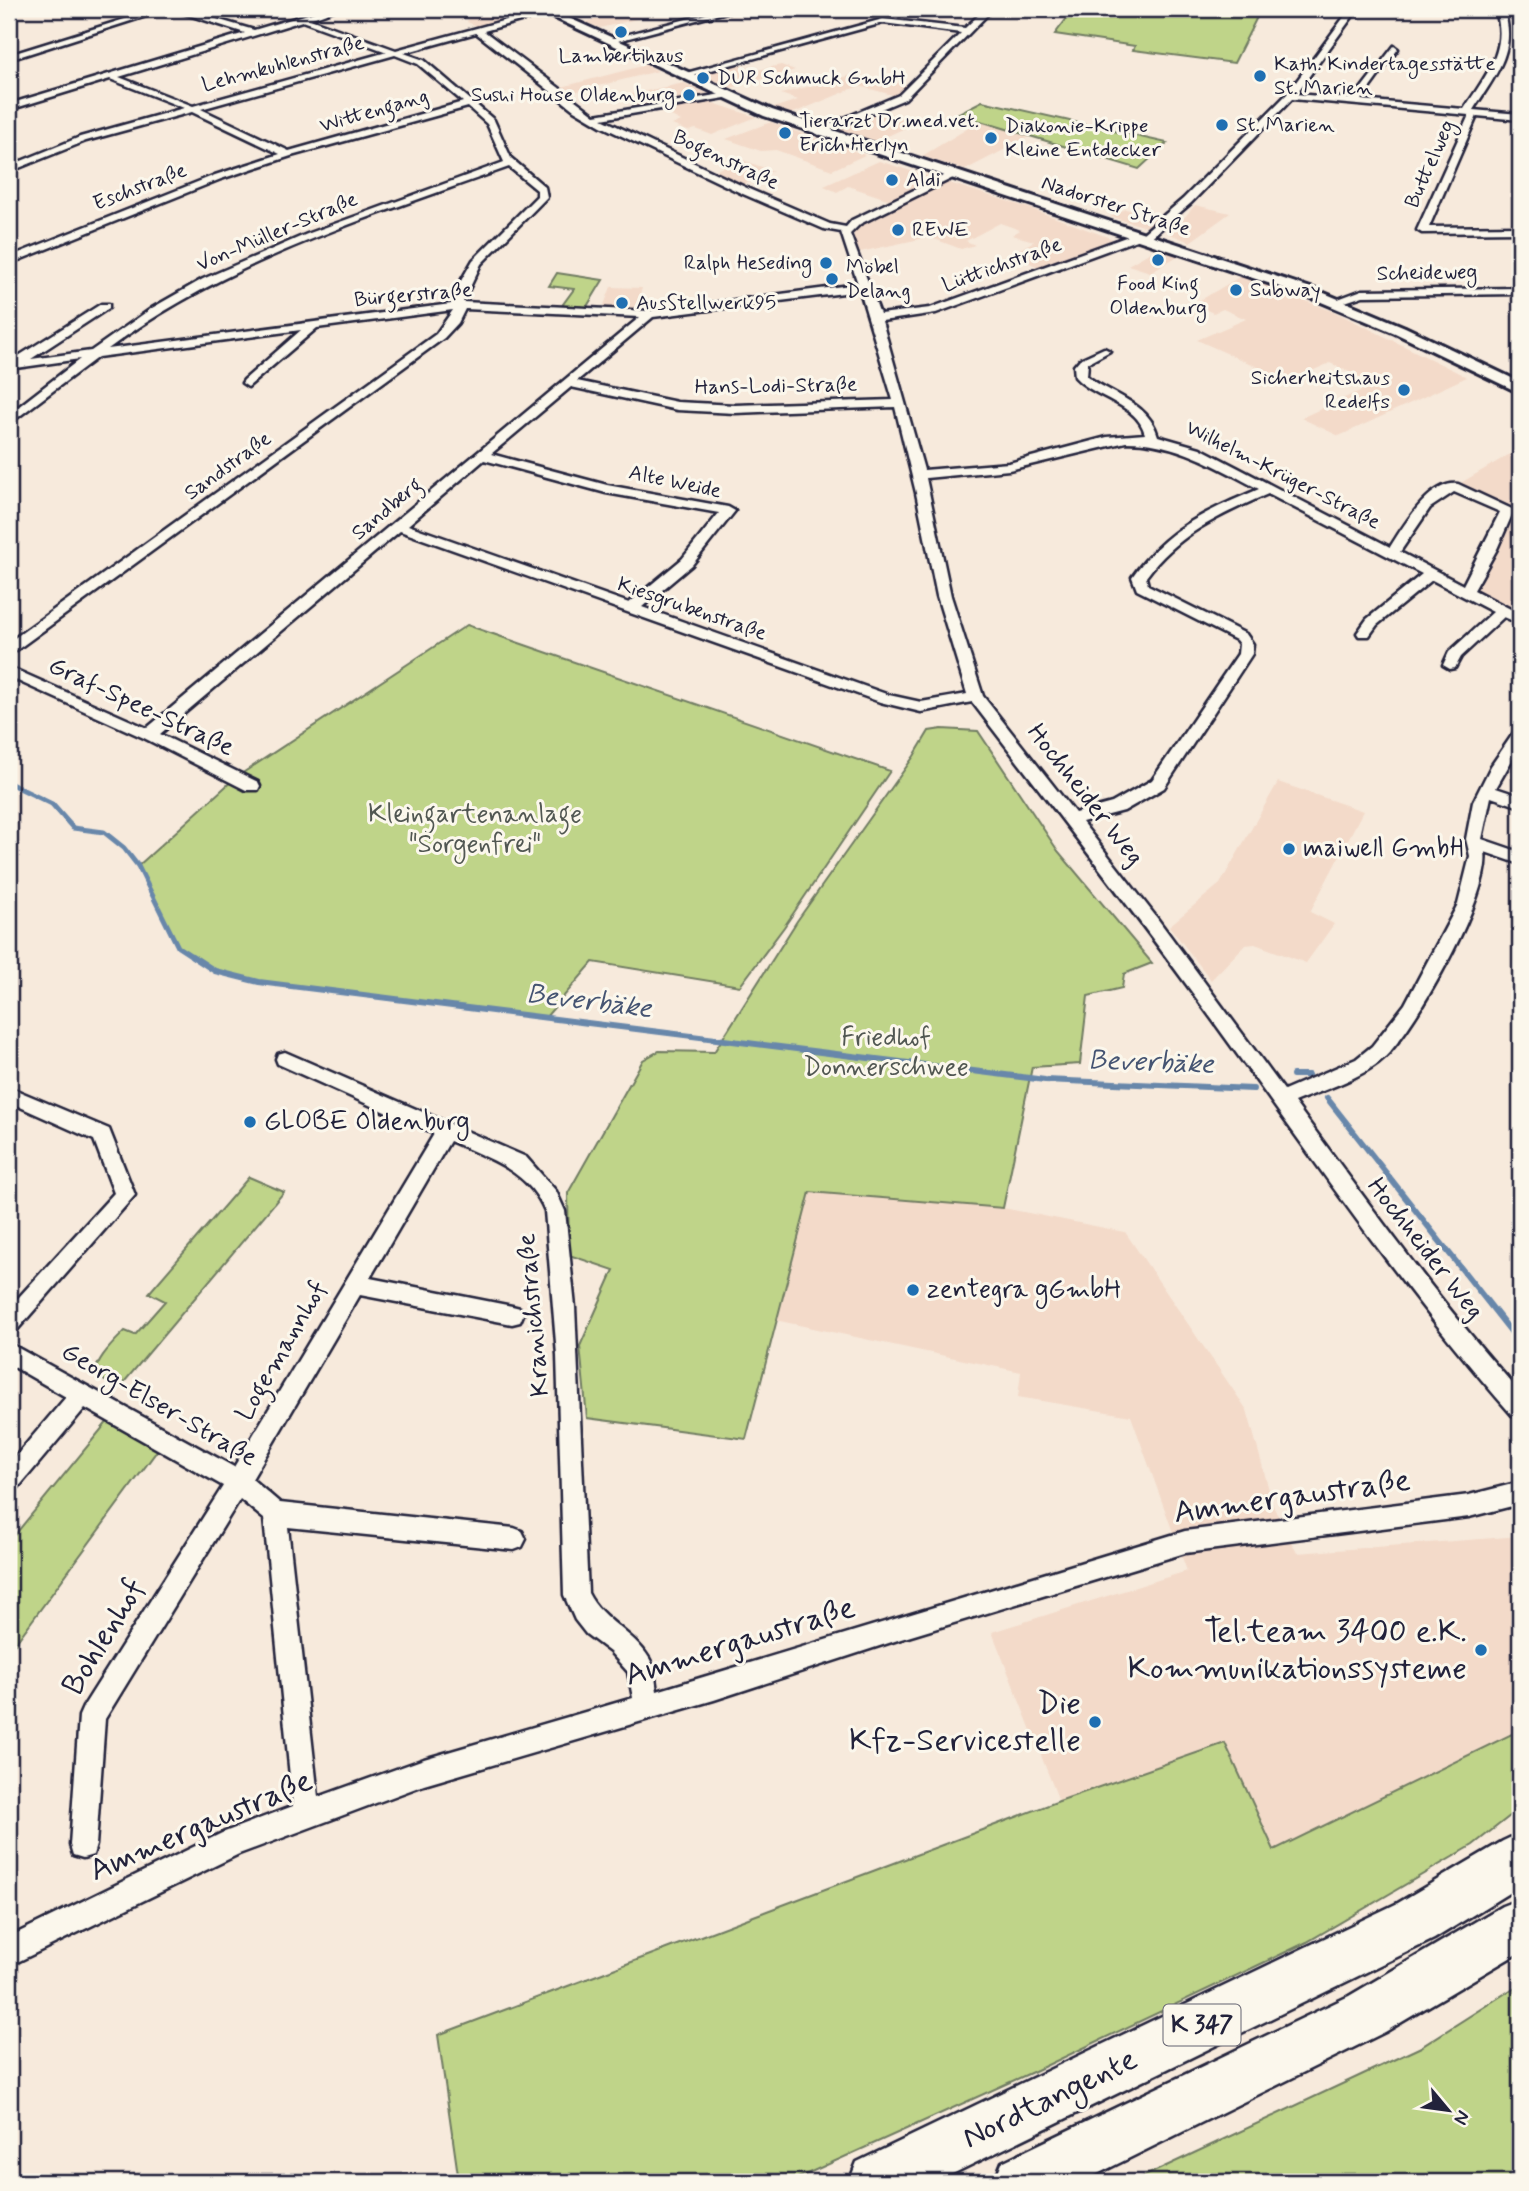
<svg xmlns="http://www.w3.org/2000/svg" width="1529" height="2191" viewBox="0 0 1529 2191" font-family="Mynerve,sans-serif">
  <style>
    .built { fill: #f3dac9 }
    .green { fill: #bfd489; stroke: #707b62; stroke-width: 2 }
    .lines { fill: none; stroke-linecap: round; stroke-linejoin: round }
    .stream-far1 { stroke: #6887aa; stroke-width: 5 }
    .stream { stroke: #6887aa; stroke-width: 6 }
    .street-casing { stroke: #22223b; stroke-width: 5 }
    .secondary-casing { stroke: #22223b; stroke-width: 6 }
    .highway-casing { stroke: #22223b; stroke-width: 5 }
    .street { fill: #fbf7ec; fill-rule: evenodd }
    .secondary { fill: #fbf7ec; fill-rule: evenodd }
    .highway { fill: #fbf7ec; fill-rule: evenodd }
    .poi-dot { fill: #1f6fb2; stroke: #fbf7ec; stroke-width: 2.5 }
    .labels { text-anchor: middle; dominant-baseline: central; stroke-width: 6; stroke-linejoin: round; paint-order: stroke }
    .far-poi-label { font-size: 21px; fill: #22223b; stroke: #fbf7ec; text-anchor: start }
    .far-street-label { font-size: 21px; fill: #22223b; stroke: #fbf7ec }
    .shield { fill: #fbf7ec; stroke: #636270; stroke-width: 2 }
    .shield-label { font-size: 24px; font-weight: bold; fill: #22223b }
    .street-label { font-size: 26px; fill: #22223b; stroke: #fbf7ec }
    .park-label { font-size: 26px; fill: #515752; stroke: #fbf7ec }
    .poi-label { font-size: 26px; fill: #22223b; stroke: #fbf7ec; text-anchor: start }
    .water-label { font-size: 28px; font-style: italic; fill: #455472; stroke: #fbf7ec }
    .near-street-label { font-size: 32px; fill: #22223b; stroke: #fbf7ec }
    .near-poi-label { font-size: 32px; fill: #22223b; stroke: #fbf7ec; text-anchor: end }
  </style>
  <rect width="100%" height="100%" fill="#f7eadc"/>
  <filter id="ink" filterUnits="userSpaceOnUse"><feTurbulence type="fractalNoise" baseFrequency=".0143" numOctaves="2"/><feDisplacementMap in="SourceGraphic" scale="14" xChannelSelector="R" yChannelSelector="G"/><feConvolveMatrix kernelMatrix="1 2 1 2 8 2 1 2 1" color-interpolation-filters="sRGB"/></filter>
  <g filter="url(#ink)">
    <!-- built -->
    <path class="built" d="M488,9H527L535,12L479,27L467,22L469,17L478,14L475,12Z
      M619,9H640L627,12L641,18L600,28L585,22L625,12Z
      M737,64L753,71L781,65L795,70L731,88L702,75Z
      M646,65L658,71L562,95L554,89Z
      M852,75L913,86L900,97L859,86L791,114L773,108L798,100L781,94Z
      M684,83L709,94L707,97L638,108L630,101L625,102L618,97Z
      M710,102L756,117L712,135L696,129L688,131L672,125L681,121L660,110Z
      M882,111L918,122L877,141L839,130Z
      M980,121L1029,137L965,170L922,156Z
      M771,122L806,135L865,155L832,170L776,150L761,151L726,139Z
      M740,159L773,171L737,187L708,174Z
      M879,161L1029,208L1113,239L1040,268L1012,254L1034,241L1012,235L1020,230L1000,223L966,241L975,245L961,249L929,237L860,252L854,241V229L899,203L848,186L837,192L824,186Z
      M1195,205L1230,213L1190,242L1170,234Z
      M1125,209L1163,217L1147,227L1110,217Z
      M1156,249L1178,256L1150,272L1128,265Z
      M1241,276L1337,313L1467,377L1339,436L1301,418L1375,384L1330,363L1289,381L1197,340L1246,319L1223,309L1213,313L1194,304Z
      M611,287L642,288L635,312L602,310Z
      M1520,448V620L1466,592L1507,510L1454,487Z
      M1278,782L1363,811L1310,912L1334,924L1306,963L1255,944L1245,945L1211,980L1169,926L1220,884Z
      M810,1192L1003,1208L1125,1232L1247,1410L1274,1508L1297,1553L1520,1536V1730L1273,1851L1225,1743L1059,1801L992,1632L1187,1571L1131,1416L1018,1397L1021,1372L775,1320Z"/>
    <!-- green -->
    <path class="green" d="M1074,9H1261L1234,63L1133,50L1135,46L1055,34Z
      M982,101L1167,143L1139,169L957,114Z
      M557,273L603,280L583,313L558,311L574,289L549,286Z
      M467,625L890,771L784,927L740,986L593,962L546,1017L259,982L219,972L178,947L138,866L235,778Z
      M942,729L978,731L1058,851L1152,963L1124,974L1122,988L1088,996L1080,1064L1032,1067L1003,1208L810,1192L746,1439L587,1418L580,1346L614,1270L569,1255L568,1193L643,1060L659,1051L714,1052L797,921L914,756L929,731Z
      M249,1177L284,1192L120,1387C114,1384 104,1382 99,1377C87,1367 117,1339 125,1331L135,1335L165,1301L149,1293Z
      M108,1421L159,1448L9,1652V1542Z
      M1520,1730V1808L1473,1845L1307,1942L1037,2070L789,2182H459L438,2035L1059,1801L1225,1743L1274,1850Z
      M1520,1984V2182H1132L1421,2047Z"/>
    <g class="lines">
      <!-- stream-far1 -->
      <path class="stream-far1" d="M9,783L52,804L73,828L104,832L124,848L138,866L178,947L195,958"/>
      <!-- stream -->
      <path class="stream" d="M192,956L215,971L259,982L1045,1080L1253,1089
        M1293,1075H1308
        M1327,1098L1520,1343"/>
      <!-- street casing -->
      <g class="street-casing">
        <path id="street" d="M157,9H168L9,60V55Z
          M170,9H182L254,30L325,9H337L310,19L396,50L547,9L549,13L484,31L595,115L728,93L729,95L725,98L602,119L751,190L830,224L846,227L852,220L949,173H955V177L860,224L850,234L880,314L930,308L1134,234H1142L1183,199L1287,94L1350,9H1358L1296,94L1353,99L1394,46L1398,49L1361,100L1464,109C1485,77 1510,48 1495,9H1503C1519,48 1494,78 1473,110L1520,114V120L1477,116L1429,227L1520,226V232L1422,233L1417,230L1469,115L1292,99L1191,203L1148,240L1139,239L936,313L882,321L924,470L1009,463L1107,437L1145,434C1137,403 1095,399 1075,377L1074,366L1080,359L1104,348L1110,351L1088,363L1087,376C1111,395 1149,402 1158,436L1200,448L1390,547C1403,527 1430,480 1458,484L1514,510L1497,549L1474,590L1520,614V624L1504,617L1461,657L1455,668L1450,669L1443,665L1449,652L1493,612L1432,580L1377,625L1369,636H1359L1357,633L1367,619L1422,574L1268,494C1220,515 1178,534 1146,577L1148,585L1246,634L1253,644L1252,654L1164,788L1124,811L1082,822L1157,918L1284,1090L1356,1059L1372,1046L1405,1004L1458,904L1470,856L1466,839L1473,802L1491,766L1515,731L1520,729V746L1496,788L1520,796V807L1491,797L1482,839L1520,852V864L1485,852C1492,894 1416,1026 1385,1057C1362,1079 1323,1090 1294,1102C1367,1201 1438,1301 1520,1392V1418L1512,1415C1407,1296 1317,1164 1224,1036C1142,922 1057,813 972,702L921,712L880,702L400,531L160,734L258,782L260,786L258,790H246L144,738L9,677V668L14,669L147,728L640,317L465,309L458,323L444,338L14,652L9,653V642L436,334L453,310L317,328L248,387L242,383L244,380L301,330L98,357L9,424V414L80,359L9,369V362L101,304H109V308L31,359L91,351L152,308L203,279L307,234L504,162L487,124L468,107L291,156L221,179L9,264V257L215,175L280,154L192,112L86,141L9,172V166L80,137L184,108L110,79L9,110V104L245,33ZM302,21L387,52L193,106L119,77ZM476,33L574,110L601,126L743,194L824,229L841,232L858,284L650,311L463,302L481,264L547,197L545,187L511,158L494,120L424,60L404,53ZM395,55L418,64L463,102L289,151L201,109ZM509,167L537,190V196L473,260L451,298V304L108,349C227,260 371,217 509,167ZM860,291L893,400L735,405L677,402L577,381L653,317ZM571,387L677,410L735,413L895,407L916,493L937,596L967,694L921,702L889,695L642,607L692,565L735,511L728,507L607,485L491,454ZM1126,442C1177,442 1215,466 1259,489C1205,512 1167,528 1132,577L1137,590L1236,640L1239,644L1238,654L1152,780L1112,803L1075,813L983,696L951,596L926,478L1009,470ZM484,460L606,493L719,513L682,559L629,603L408,525ZM1454,492L1500,512L1463,585L1400,552L1430,508Z
          M725,9H738L610,43L606,40Z
          M985,9H993L905,99L819,135L814,132L816,130L899,95L961,33L883,23L686,77L679,75L883,19L965,28Z
          M1520,288V294L1363,296L1336,305L1330,302L1362,290Z
          M285,1052L526,1157L556,1191L565,1211L575,1307L588,1593C602,1621 634,1632 649,1658C655,1667 655,1680 657,1691L1185,1531L1469,1495L1520,1482V1504L1469,1517L1185,1553L901,1639L714,1700L424,1785L239,1854L9,1966V1937L222,1833L293,1806L264,1519L240,1499L105,1719L96,1845L93,1855L83,1858L73,1855L70,1845L79,1716L83,1707L223,1486L85,1408L17,1489L9,1492V1464L66,1397L9,1364V1343L234,1467L434,1134L278,1064L276,1059L278,1054ZM450,1141C488,1158 528,1170 545,1211L557,1355L564,1595L575,1620L586,1634L610,1652L628,1672L633,1698L424,1759L318,1797L288,1527L514,1550L522,1547L526,1539L522,1531L514,1528L280,1503L252,1479L360,1295L512,1324L520,1322L523,1315L520,1308L512,1306L370,1278Z
          M9,1087L109,1129L135,1195L17,1330L9,1332V1308L114,1193L94,1140L9,1102Z"/>
      </g>
      <!-- secondary casing -->
      <g class="secondary-casing">
        <path id="secondary" d="M536,9H549L772,110L1317,290L1405,327L1520,382V393L1395,333L1307,296L764,116Z"/>
      </g>
      <!-- highway casing -->
      <g class="highway-casing">
        <path id="highway" d="M1520,1833V1886L1434,1939L936,2182H849L857,2162L1398,1903L1503,1841Z
          M1520,1899V1952L1385,2032L1081,2182H994L1002,2162L1349,1996L1502,1906Z"/>
      </g>
      <!-- street -->
      <use href="#street" class="street"/>
      <!-- secondary -->
      <use href="#secondary" class="secondary"/>
      <!-- highway -->
      <use href="#highway" class="highway"/>
    </g>
  </g>
  <!-- markers -->
  <g class="poi-dot">
    <circle cx="621" cy="32" r="7"/>
    <circle cx="1260" cy="76" r="7"/>
    <circle cx="703" cy="78" r="7"/>
    <circle cx="689" cy="95" r="7"/>
    <circle cx="1222" cy="125" r="7"/>
    <circle cx="785" cy="133" r="7"/>
    <circle cx="991" cy="138" r="7"/>
    <circle cx="892" cy="180" r="7"/>
    <circle cx="898" cy="230" r="7"/>
    <circle cx="1158" cy="260" r="7"/>
    <circle cx="826" cy="263" r="7"/>
    <circle cx="832" cy="279" r="7"/>
    <circle cx="1236" cy="290" r="7"/>
    <circle cx="622" cy="303" r="7"/>
    <circle cx="1404" cy="390" r="7"/>
    <circle cx="1289" cy="849" r="7"/>
    <circle cx="250" cy="1122" r="7"/>
    <circle cx="913" cy="1290" r="7"/>
    <circle cx="1481" cy="1650" r="7"/>
    <circle cx="1095" cy="1722" r="7"/>
  </g>
  <g class="labels">
    <!-- far-poi labels -->
    <g class="far-poi-label">
      <text x="621" y="56" text-anchor="middle">Lambertihaus</text>
      <text x="1274" y="64">Kath. Kindertagesstätte<tspan x="1274" dy="24">St. Marien</tspan></text>
      <text x="717" y="78">DUR Schmuck GmbH</text>
      <text x="675" y="95" text-anchor="end">Sushi House Oldenburg</text>
      <text x="799" y="121">Tierarzt Dr.med.vet.<tspan x="799" dy="24">Erich Herlyn</tspan></text>
      <text x="1236" y="125">St. Marien</text>
      <text x="1005" y="126">Diakonie-Krippe<tspan x="1005" dy="24">Kleine Entdecker</tspan></text>
      <text x="906" y="180">Aldi</text>
      <text x="912" y="230">REWE</text>
      <text x="812" y="263" text-anchor="end">Ralph Heseding</text>
      <text x="846" y="267">Möbel<tspan x="846" dy="24">Delang</tspan></text>
      <text x="1158" y="284" text-anchor="middle">Food King<tspan x="1158" dy="24">Oldenburg</tspan></text>
      <text x="1250" y="290">Subway</text>
      <text x="636" y="303">AusStellwerk95</text>
      <text x="1390" y="378" text-anchor="end">Sicherheitshaus<tspan x="1390" dy="24">Redelfs</tspan></text>
    </g>
    <!-- far-street labels -->
    <g class="far-street-label">
      <text transform="translate(283 64) rotate(-15)">Lehmkuhlenstraße</text>
      <text transform="translate(374 111) rotate(-16)">Wittengang</text>
      <text transform="translate(726 160) rotate(25)">Bogenstraße</text>
      <text transform="translate(1430 164) rotate(-66)">Buttelweg</text>
      <text transform="translate(140 187) rotate(-21)">Eschstraße</text>
      <text transform="translate(1116 206) rotate(18)">Nadorster Straße</text>
      <text transform="translate(277 232) rotate(-23)">Von-Müller-Straße</text>
      <text transform="translate(1002 265) rotate(-20)">Lüttichstraße</text>
      <text transform="translate(1427 273) rotate(-1)">Scheideweg</text>
      <text transform="translate(413 295) rotate(-5)">Bürgerstraße</text>
      <text transform="translate(776 386) rotate(-1)">Hans-Lodi-Straße</text>
      <text transform="translate(228 466) rotate(-36)">Sandstraße</text>
      <text transform="translate(1283 475) rotate(27)">Wilhelm-Krüger-Straße</text>
      <text transform="translate(675 482) rotate(12)">Alte Weide</text>
      <text transform="translate(387 509) rotate(-40)">Sandberg</text>
      <text transform="translate(692 609) rotate(19)">Kiesgrubenstraße</text>
    </g>
    <!-- shield labels -->
    <rect class="shield" x="1163.5" y="2004.5" width="77" height="41" rx="5"/>
    <g class="shield-label">
      <text x="1202" y="2025">K 347</text>
    </g>
    <!-- street labels -->
    <g class="street-label">
      <text transform="translate(141 707) rotate(25)">Graf-Spee-Straße</text>
      <text transform="translate(1085 795) rotate(52)">Hochheider Weg</text>
      <text transform="translate(1425 1249) rotate(52)">Hochheider Weg</text>
      <text transform="translate(534 1315) rotate(-95)">Kranichstraße</text>
      <text transform="translate(282 1351) rotate(-60)">Logemannhof</text>
      <text transform="translate(159 1405) rotate(30)">Georg-Elser-Straße</text>
    </g>
    <!-- park labels -->
    <g class="park-label">
      <text x="475" y="815">Kleingartenanlage<tspan x="475" dy="30">"Sorgenfrei"</tspan></text>
      <text x="886" y="1038">Friedhof<tspan x="886" dy="30">Donnerschwee</tspan></text>
    </g>
    <!-- poi labels -->
    <g class="poi-label">
      <text x="1303" y="849">maiwell GmbH</text>
      <text x="264" y="1122">GLOBE Oldenburg</text>
      <text x="927" y="1290">zentegra gGmbH</text>
    </g>
    <!-- water labels -->
    <g class="water-label">
      <text transform="translate(589 1002) rotate(7)">Beverbäke</text>
      <text transform="translate(1151 1063) rotate(2)">Beverbäke</text>
    </g>
    <!-- near-street labels -->
    <g class="near-street-label">
      <text transform="translate(1292 1497) rotate(-8)">Ammergaustraße</text>
      <text transform="translate(104 1637) rotate(-59)">Bohlenhof</text>
      <text transform="translate(740 1642) rotate(-17)">Ammergaustraße</text>
      <text transform="translate(201 1826) rotate(-23)">Ammergaustraße</text>
      <text transform="translate(1050 2099) rotate(-26)">Nordtangente</text>
    </g>
    <!-- near-poi labels -->
    <g class="near-poi-label">
      <text x="1467" y="1632">Tel.team 3400 e.K.<tspan x="1467" dy="37">Kommunikationssysteme</tspan></text>
      <text x="1081" y="1704">Die<tspan x="1081" dy="37">Kfz-Servicestelle</tspan></text>
    </g>
  </g>
  <!-- margin -->
  <rect width="1529" height="2191" fill="none" stroke="#fbf7ec" stroke-width="35"/>
  <rect x="18" y="18" width="1494" height="2156" fill="none" stroke="#22223b" stroke-width="2.5" filter="url(#ink)"/>
  <!-- north arrow -->
  <g transform="translate(1448 2110) rotate(119)" stroke="#fbf7ec" stroke-width="5" paint-order="stroke">
  <path d="M0-5L12 26L0 18L-12 26Z" fill="#22223b"/>
  <text y="-10" font-size="19" font-weight="bold" text-anchor="middle" fill="#22223b">N</text>
  </g>
</svg>
